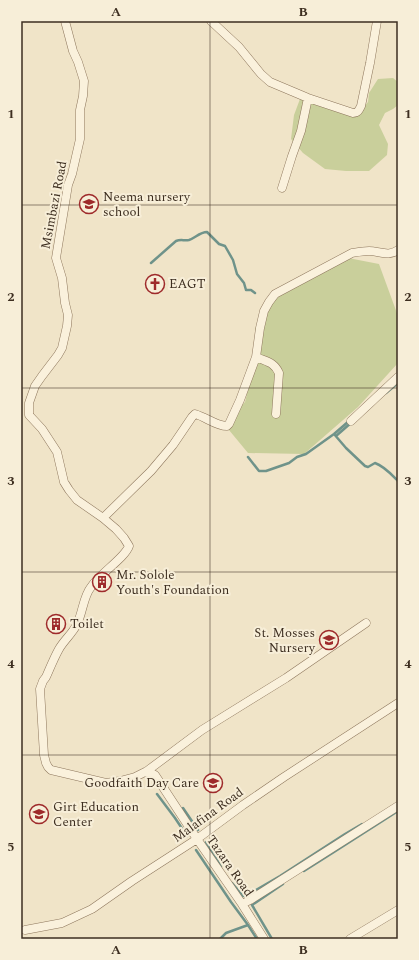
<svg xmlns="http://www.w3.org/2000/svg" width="419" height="960" viewBox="0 0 419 960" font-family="Spectral,serif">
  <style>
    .green { fill: #c9cf9b }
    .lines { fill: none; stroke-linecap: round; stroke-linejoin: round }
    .stream { stroke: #6f938a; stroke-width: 2.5 }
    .minor-casing { stroke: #8d765c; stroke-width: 9 }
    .minor { stroke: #faf1dc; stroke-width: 8 }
    .grid { fill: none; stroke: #3d2e20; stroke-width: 1; stroke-opacity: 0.55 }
    .labels { text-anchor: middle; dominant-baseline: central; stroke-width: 4; stroke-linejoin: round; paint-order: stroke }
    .poi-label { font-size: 13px; fill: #3d2e20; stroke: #f7eed8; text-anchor: start }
    .street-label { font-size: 13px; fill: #3d2e20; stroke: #f7eed8 }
    .neatline { fill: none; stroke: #3d2e20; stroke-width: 1.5 }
    .grid-label { font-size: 13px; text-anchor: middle; font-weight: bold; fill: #3d2e20 }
  </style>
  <rect width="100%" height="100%" fill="#f0e4c8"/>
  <!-- green -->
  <path class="green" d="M393,78L398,82V105L393,109L385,113L379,125L388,144L387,155L369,171H346L325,169L303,153L291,139L294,115L300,99L312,97L352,110L362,109L368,102L369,93L378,79Z
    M343,257L379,264L398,316V363L358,407L304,454L248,453L224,424L245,402L256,357L255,329L270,302Z"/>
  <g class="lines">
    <!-- stream -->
    <path class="stream" d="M151,263L176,241C181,239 184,241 189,240C195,238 200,232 207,232L219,244L225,246L233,260L237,274L244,283L246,290H251L255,293
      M386,393L398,383
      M334,434L346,448L365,466L368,467L375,463C384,466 391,474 398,481
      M336,436L352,422
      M248,457L259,471H266L289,463L297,457L306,454L334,434L349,421
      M157,794L175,818L187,836
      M183,808L198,830
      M206,842L221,867
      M196,850L231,902L248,925L257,939
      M304,871L334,852L398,811
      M232,883L243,896H246L280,876L345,834L362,824
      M220,939L226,933L248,925
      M272,939L252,905L283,884"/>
    <!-- minor casing -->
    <g class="minor-casing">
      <path id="minor" d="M65,21L73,51L78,62L84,81L83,96L80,110V139L72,174L68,185L56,258L62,278L65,303L68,315L67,326L62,348L58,355L42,376L35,386L29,403V415L42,429L57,452L64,482L69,490L77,500L103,518L116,529L124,538L129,546C125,558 99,574 91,587C83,597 83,612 77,624C73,633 64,640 59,649C54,658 50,668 46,677L43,681L40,689L44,755L46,763L48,767L51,770L106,783L120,781L135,777L147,771L202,730L286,678L366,623
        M211,21L239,47L261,74L270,82L308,98L353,113C358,113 359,110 361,106L370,63L377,21
        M282,188L292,156L301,131L308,98
        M256,357C267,362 274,362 279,373L276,414
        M351,421L398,377
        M103,518L151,471L173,445L192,417L195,414C206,417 216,426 227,426L229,424L240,400L256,357L260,328L264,311L269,302L275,294L352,253C358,252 363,251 369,251C379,251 389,257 398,250
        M147,771L155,775L197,839L242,904L264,939
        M242,904L250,900L398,806
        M25,930L62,923L92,909L132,881L197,839L243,805L284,777L398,703
        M350,939L398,910"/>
    </g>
    <!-- minor -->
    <use href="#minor" class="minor"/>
  </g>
  <!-- grid -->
  <path class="grid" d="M210,21V939M21,205H398M21,388H398M21,572H398M21,755H398"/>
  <!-- icons -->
  <defs>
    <g id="school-ring" transform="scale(1)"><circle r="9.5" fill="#f7eed8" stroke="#9e2a2b" stroke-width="1.5"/><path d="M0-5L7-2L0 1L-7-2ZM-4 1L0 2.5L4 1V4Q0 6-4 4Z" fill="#9e2a2b"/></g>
    <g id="church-ring" transform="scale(1)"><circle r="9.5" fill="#f7eed8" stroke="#9e2a2b" stroke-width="1.5"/><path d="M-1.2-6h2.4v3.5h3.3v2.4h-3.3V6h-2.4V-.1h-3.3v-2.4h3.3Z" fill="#9e2a2b"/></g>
    <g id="building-ring" transform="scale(1)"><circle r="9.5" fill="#f7eed8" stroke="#9e2a2b" stroke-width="1.5"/><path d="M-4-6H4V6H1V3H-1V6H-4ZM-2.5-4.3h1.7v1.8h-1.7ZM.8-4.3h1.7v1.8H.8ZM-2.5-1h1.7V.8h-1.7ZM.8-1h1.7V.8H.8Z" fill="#9e2a2b"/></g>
  </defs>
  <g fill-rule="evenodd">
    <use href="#school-ring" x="89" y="204"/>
    <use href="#church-ring" x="155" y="284"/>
    <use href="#building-ring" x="102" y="582"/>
    <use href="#building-ring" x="56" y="624"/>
    <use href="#school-ring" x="329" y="640"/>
    <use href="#school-ring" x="213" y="783"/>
    <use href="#school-ring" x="39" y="814"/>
  </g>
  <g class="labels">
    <!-- poi labels -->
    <g class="poi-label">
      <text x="103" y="197">Neema nursery<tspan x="103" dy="15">school</tspan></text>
      <text x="169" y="284">EAGT</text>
      <text x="116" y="575">Mr. Solole<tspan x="116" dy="15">Youth's Foundation</tspan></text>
      <text x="70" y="624">Toilet</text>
      <text x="315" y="633" text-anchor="end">St. Mosses<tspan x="315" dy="15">Nursery</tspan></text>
      <text x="199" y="783" text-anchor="end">Goodfaith Day Care</text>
      <text x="53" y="807">Girt Education<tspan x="53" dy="15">Center</tspan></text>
    </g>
    <!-- street labels -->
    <g class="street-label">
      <text transform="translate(54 205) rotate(-79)">Msimbazi Road</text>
      <text transform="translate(208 815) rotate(-36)">Malafina Road</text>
      <text transform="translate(230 866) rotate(55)">Tazara Road</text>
    </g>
  </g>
  <!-- border -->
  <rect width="419" height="960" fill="none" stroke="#f7eed8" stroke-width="44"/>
  <rect x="22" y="22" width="375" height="916" class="neatline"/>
  <g class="grid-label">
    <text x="116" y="16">A</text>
    <text x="303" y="16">B</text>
    <text x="11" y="118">1</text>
    <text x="408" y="118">1</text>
    <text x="11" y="301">2</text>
    <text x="408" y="301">2</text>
    <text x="11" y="485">3</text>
    <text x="408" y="485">3</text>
    <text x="11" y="668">4</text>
    <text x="408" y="668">4</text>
    <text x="11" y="851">5</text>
    <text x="408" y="851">5</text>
    <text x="116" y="954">A</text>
    <text x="303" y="954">B</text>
  </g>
</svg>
